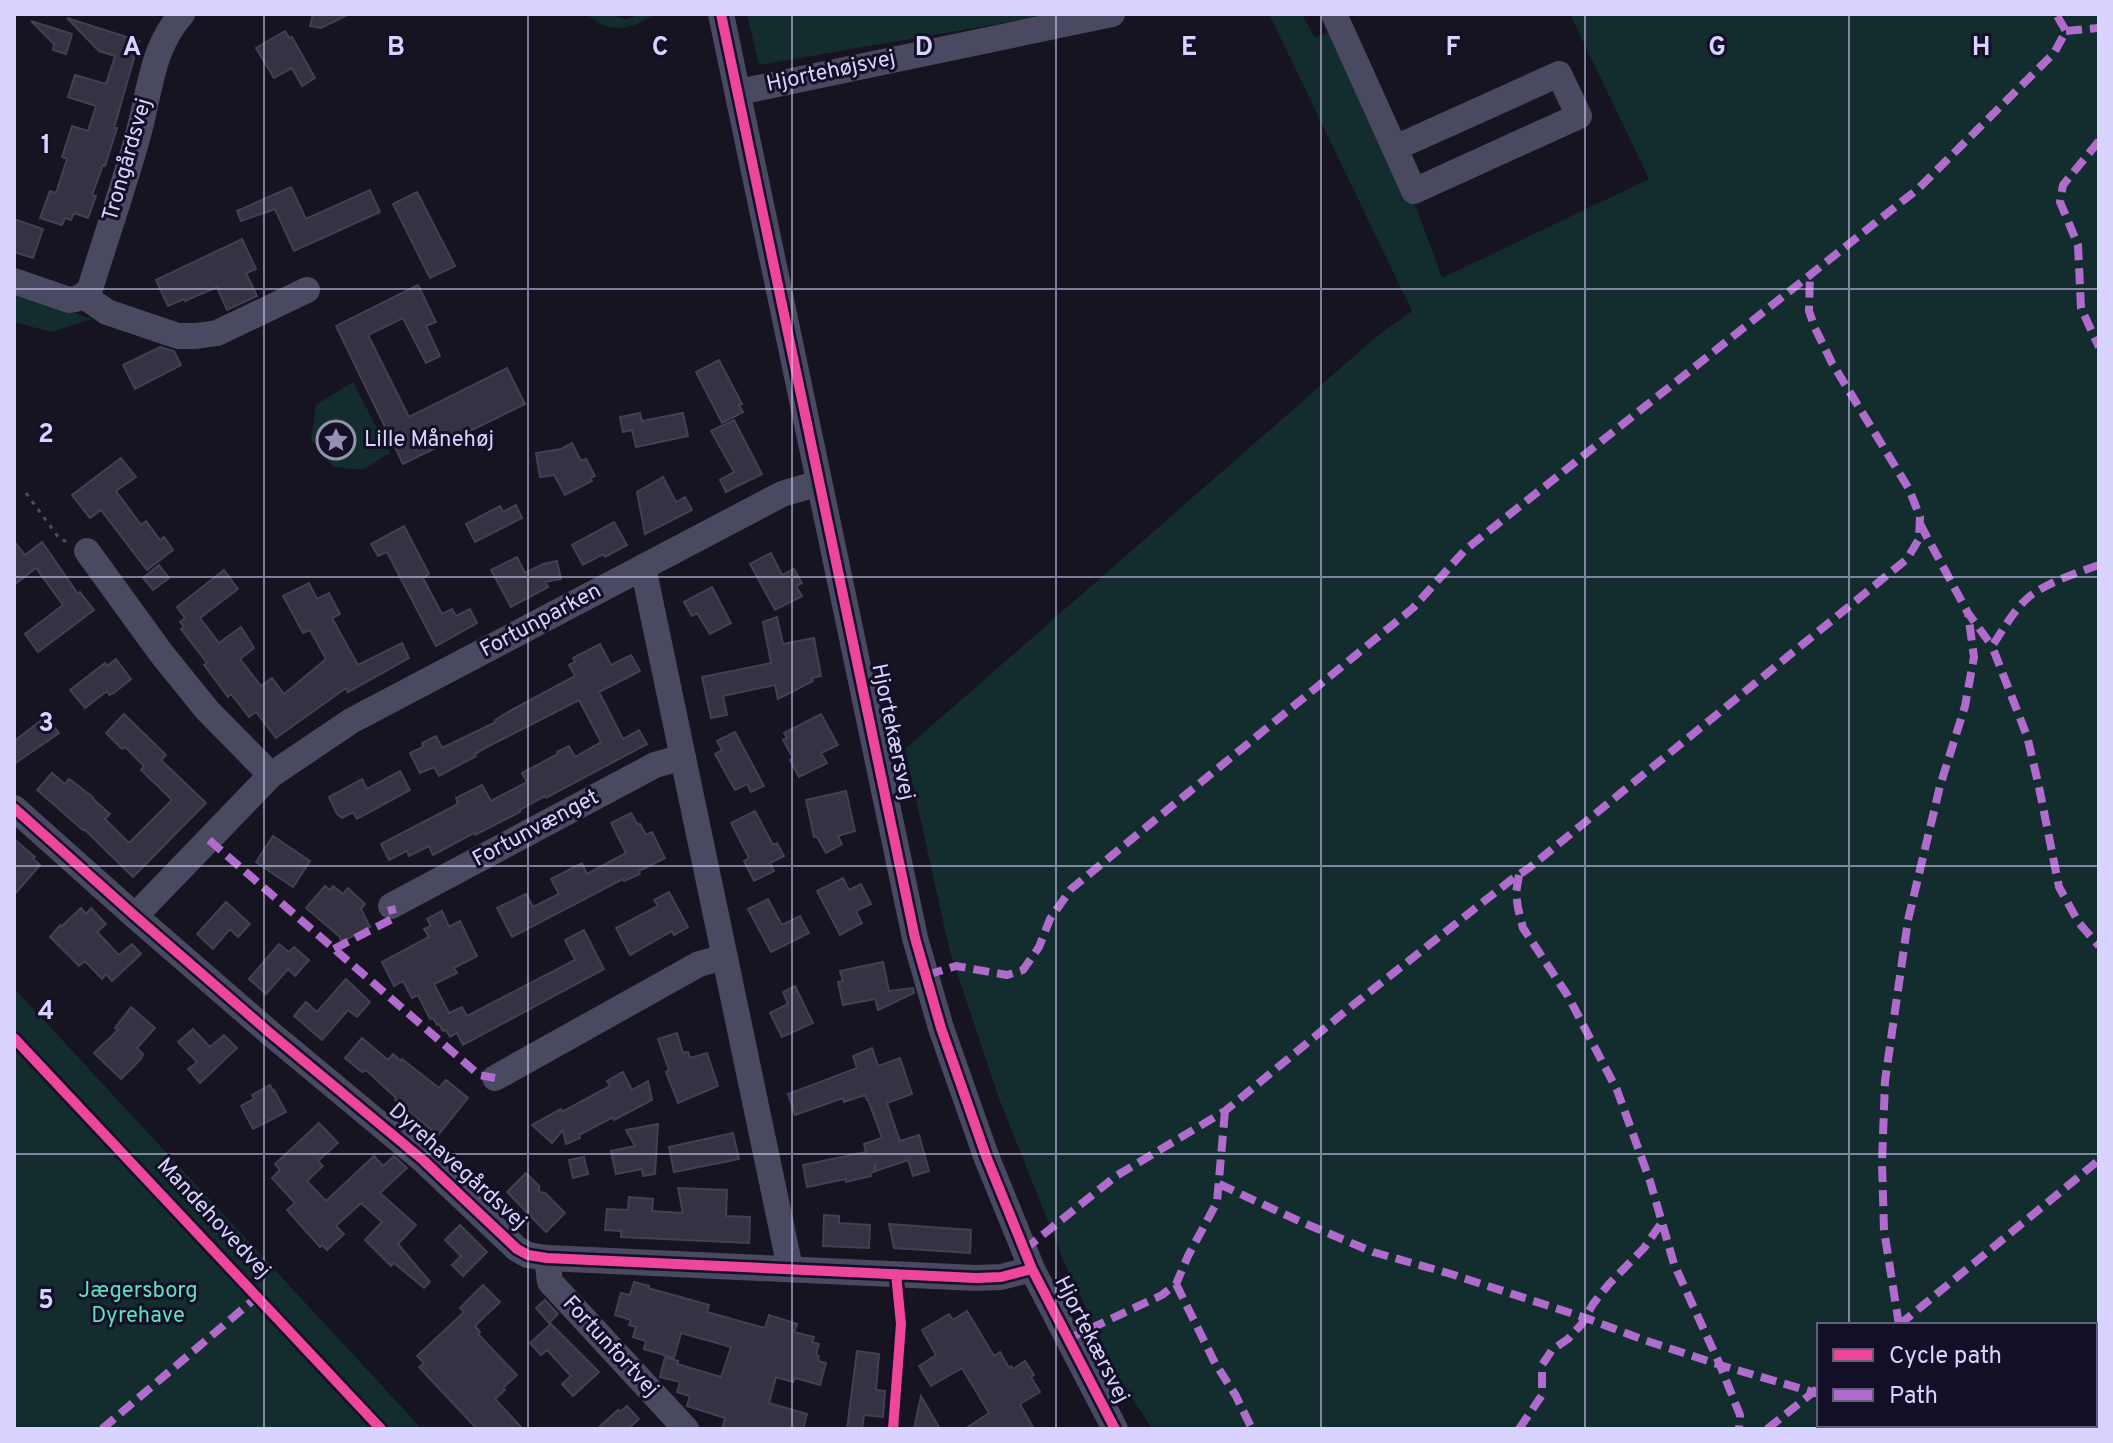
<svg xmlns="http://www.w3.org/2000/svg" width="2113" height="1443" viewBox="0 0 2113 1443" font-family="Overpass,sans-serif">
  <style>
    .green { fill: #132c2d; fill-rule: evenodd }
    .building { fill: #343243; stroke: #433f54; stroke-width: 2 }
    .lines { fill: none; stroke-linecap: round; stroke-linejoin: round }
    .path { stroke: #44505f; stroke-width: 3; stroke-dasharray: 4 6; stroke-linecap: butt }
    .minor { stroke: #4a4962; stroke-width: 26 }
    .quiet { stroke: #b06ccc; stroke-width: 8; stroke-dasharray: 16 8; stroke-linecap: butt }
    .cycleway-casing { stroke: #130f26; stroke-width: 15 }
    .cycleway { stroke: #ed469a; stroke-width: 10 }
    .grid { fill: none; stroke: #d9d4ff; stroke-width: 2; stroke-opacity: 0.55 }
    .labels { text-anchor: middle; dominant-baseline: central; stroke-width: 6; stroke-linejoin: round; paint-order: stroke }
    .street-label { font-size: 22px; fill: #d9d4ff; stroke: #130f26 }
    .poi-label { font-size: 22px; fill: #d9d4ff; stroke: #130f26; text-anchor: start }
    .park-label { font-size: 22px; fill: #5fe0c0; stroke: #130f26 }
    .grid-label { font-size: 26px; text-anchor: middle; font-weight: bold; fill: #d9d4ff; stroke: #130f26; stroke-width: 6; stroke-linejoin: round; paint-order: stroke }
  </style>
  <rect width="100%" height="100%" fill="#161421"/>
  <!-- green -->
  <path class="green" d="M587,14H602L626,19L640,14H655C631,30 610,35 587,14Z
    M747,14H1055L759,65Z
    M1269,14H1302L1315,38L1334,29L1418,212L1442,278L1649,179L1570,14H2099V1429H1152L1119,1377L1065,1264L1000,1101L949,948L905,749L1377,336L1412,311ZM1819,1325H2095V1425H1819Z
    M14,292L92,319L51,332L14,322Z
    M353,382L390,453L362,470L334,467L311,440L316,405Z
    M14,988L422,1429H14Z"/>
  <!-- building -->
  <path class="building" d="M313,14H349L321,28L310,26Z
    M67,18L139,41L114,128H117L105,166L103,165L92,195L96,196L88,218L74,213L71,220L65,218L62,225L40,218L50,191L56,193L67,159L62,157L72,126L88,131L96,106L68,97L75,75L106,84L115,56L99,51Z
    M31,21L72,34L66,54L53,50L54,44Z
    M285,31L289,38L292,37L315,78L302,86L292,68L274,78L256,48Z
    M291,187L306,219L370,190L380,212L294,251L275,209L241,221L237,211Z
    M417,192L455,266L430,278L393,204Z
    M14,219L43,229L33,258L14,252Z
    M242,239L256,269L246,273L257,296L227,310L217,287L185,301L184,299L168,306L156,280Z
    M418,285L436,322L426,326L440,356L426,363L403,318L368,335L409,417L507,368L525,404L403,464L336,326Z
    M160,347L174,351L181,365L135,389L123,365Z
    M719,360L742,404L739,405L743,412L722,423L696,372Z
    M640,413L642,421L683,413L688,436L636,447L632,430L623,432L620,417Z
    M734,420L762,474L726,492L720,480L734,472L711,431Z
    M572,443L581,461L586,459L595,476L590,478L592,481L565,495L554,475L540,477L536,453L561,449Z
    M121,458L136,477L116,491L141,525L146,521L160,540L164,537L173,550L147,570L101,510L90,518L72,495Z
    M663,477L676,502L685,497L692,510L645,534L637,492Z
    M516,505L522,518L475,542L466,524L500,506L503,512Z
    M614,522L627,545L605,557L603,554L583,565L572,545Z
    M404,526L429,574L423,578L442,614L452,609L456,616L470,609L477,623L436,646L387,552L378,556L371,544Z
    M14,541L25,555L42,542L78,594L80,592L94,610L38,652L25,634L63,605L36,568L14,585Z
    M771,553L782,575L794,569L802,583L796,586L802,596L775,610L750,564Z
    M517,557L525,573L543,564L557,561L561,579L545,582L548,587L511,607L491,570Z
    M159,565L169,578L153,590L143,578Z
    M224,570L238,589L200,618L219,643L241,627L254,648L240,659L261,686L272,678L284,694L326,659L310,630L303,633L283,596L309,583L317,599L329,593L340,614L332,618L358,665L402,643L409,658L348,692L346,688L276,738L256,712L249,717L231,694L228,697L204,665L207,663L181,629L184,627L180,622L185,618L177,607Z
    M712,587L731,623L710,634L697,613L692,616L684,602Z
    M777,617L783,644L814,638L821,676L812,678L813,681L778,699L775,685L723,696L727,715L711,718L702,677L771,663L763,622Z
    M600,644L611,665L631,655L640,671L599,692L623,739L639,730L647,744L546,798L545,796L520,810V812L475,835L474,833L433,855L429,846L409,856L407,851L389,860L381,844L458,804L456,798L482,785L491,801L527,782L522,773L558,754L557,752L569,746L575,757L601,742L579,700L491,745L475,754L476,756L439,776L434,767L420,773L410,753L423,747L422,743L436,736L442,748L496,722L495,720L508,712L575,676L569,665L575,662L573,658Z
    M116,659L131,679L114,693L109,695L107,691L85,708L70,690L105,663L107,666Z
    M124,714L166,755L161,760L206,803L133,877L84,829L83,830L37,790L52,773L65,784L69,779L93,797L92,798L110,814L105,819L129,843L172,800L141,770L144,766L125,747L122,749L106,733Z
    M821,714L838,745L821,753L827,763L799,777L790,760L793,758L783,740L787,738L784,733Z
    M46,717L59,733L14,764V741Z
    M735,732L764,786L751,792L747,784L735,790L715,754L722,750L717,741Z
    M400,771L410,790L357,819L353,812L342,818L337,814L329,797L362,779L367,789Z
    M846,791L855,831L838,836L842,844L826,853L817,837H814L806,800Z
    M755,811L773,845L777,843L784,856L770,863L774,871L754,881L744,861L749,858L731,823Z
    M631,813L638,825L640,824L646,835L652,832L665,858L639,871L640,874L624,881L623,879L512,937L497,908L526,894L533,907L559,894L551,879L582,863L587,874L626,853L611,823Z
    M273,836L310,861L293,887L256,862Z
    M14,839L35,857L33,859L40,865L14,895Z
    M843,878L849,890L861,884L871,904L856,911L862,923L840,935L817,891Z
    M325,886L330,890L333,886L343,894L348,888L365,904L361,909L370,927L342,942L339,936L306,908Z
    M669,892L688,927L674,935L672,931L630,955L616,928L658,906L654,900Z
    M768,899L782,925L800,916L809,933L771,952L748,909Z
    M226,902L250,924L238,937L230,929L213,949L197,934Z
    M81,908L86,914L91,908L106,924L97,932L119,955L132,944L141,954L112,981L106,974L102,979L85,961L79,966L50,937L60,925L61,927Z
    M442,911L449,927L460,921L477,956L454,968L457,973L434,984L449,1013L462,1007L467,1016L575,960L565,940L584,930L604,969L463,1045L457,1033L450,1037L446,1030L443,1031L439,1024L437,1025L433,1018L430,1019L418,995L412,998L403,981L394,986L382,962L429,937L424,929L431,926L427,919Z
    M279,944L289,952L294,947L309,960L295,976L288,969L266,994L249,979Z
    M883,962L889,991L913,988L914,993L878,1010L875,999L843,1005L838,982L843,981L840,971Z
    M346,979L370,1002L357,1017L348,1010L322,1040L294,1016L306,1002L317,1012Z
    M795,986L813,1023L782,1037L770,1013L788,1004L783,992Z
    M131,1007L155,1028L137,1048L143,1054L141,1059L121,1079L94,1053L118,1030L115,1028Z
    M193,1029L210,1047L224,1035L237,1048L200,1083L188,1069L197,1062L178,1042Z
    M677,1033L683,1053L688,1052L690,1058L707,1053L718,1086L678,1103L666,1072L669,1070L658,1039Z
    M362,1038L388,1060L393,1054L401,1061L402,1059L439,1088L446,1080L468,1098L438,1135L395,1100L396,1098L366,1070L362,1072L345,1058Z
    M872,1048L878,1066L900,1058L912,1094L887,1103L900,1141L919,1135L929,1171L913,1176L908,1160L876,1171L875,1163L874,1172L870,1173L871,1176L846,1182V1179L807,1187L803,1165L866,1152L864,1144L882,1138L868,1100H867L865,1095L844,1102L843,1098L795,1115L788,1094L857,1068L853,1056Z
    M623,1072L632,1090L648,1081L652,1100L614,1120L613,1117L579,1135L580,1138L566,1144L563,1130L552,1143L532,1125L561,1109L562,1112L610,1086L607,1081Z
    M270,1085L273,1091L274,1090L286,1112L253,1129L241,1106L254,1099L252,1095Z
    M319,1123L338,1143L318,1161L323,1166L307,1181L326,1201L374,1156L383,1166L394,1156L407,1168L380,1193L416,1225L398,1244L430,1282L424,1288L394,1263L391,1266L365,1240L382,1222L361,1203L336,1226L344,1234L327,1250L322,1245L320,1247L287,1210L295,1203L272,1178L280,1170L275,1164Z
    M658,1124L655,1174L643,1176L642,1169L616,1174L611,1151L635,1146L626,1130Z
    M733,1133L739,1159L674,1172L669,1147Z
    M584,1157L588,1174L573,1178L569,1160Z
    M526,1173L539,1186V1192L545,1193L565,1213L546,1232L507,1192Z
    M678,1188L727,1190L726,1216L750,1217L749,1243L621,1237V1231L605,1230L607,1209L628,1210L629,1197L653,1199L652,1211L683,1213Z
    M824,1215L839,1216V1223L870,1225L869,1248L823,1246Z
    M889,1224L971,1230L970,1253L894,1248Z
    M460,1225L487,1252L463,1276L452,1265L461,1256L445,1240Z
    M634,1282L649,1286L648,1288L709,1305L707,1312L765,1328L769,1315L797,1324L794,1332L814,1337L812,1342L819,1344L816,1355L819,1356L818,1361L826,1363L820,1385L795,1378L793,1382L776,1377L769,1403L807,1414L803,1429H722L725,1418L687,1406L690,1396L677,1392L680,1382L660,1377L665,1357L678,1361L677,1364L721,1377L731,1347L681,1333L674,1358L644,1349L646,1341L633,1337L636,1327L629,1325L631,1320L615,1315L621,1293L630,1295Z
    M483,1285L500,1302L475,1326L480,1332L478,1334L517,1375L503,1388L505,1390L495,1399L523,1429H477L419,1367L424,1363L417,1356L464,1312L460,1308Z
    M545,1300L558,1314L549,1323L536,1308Z
    M967,1311L994,1356L1000,1352L1009,1368L1011,1366L1013,1369L1025,1361L1034,1375L1031,1377L1040,1392L1020,1404L1034,1429H965L989,1413L962,1368L931,1386L919,1366L936,1355L922,1330L949,1314L953,1320Z
    M551,1324L599,1372L573,1396L562,1384L571,1376L547,1350L541,1355L530,1343Z
    M857,1351L879,1354L876,1390L885,1391L883,1417L864,1415L862,1429H847Z
    M921,1396L940,1429H914Z
    M627,1406L639,1419L628,1429H597L618,1410L620,1412Z"/>
  <g class="lines">
    <!-- path -->
    <path class="path" d="M26,493L59,538L67,542"/>
    <!-- minor -->
    <path class="minor" d="M721,14L915,938L941,1028L986,1156L1032,1269L1115,1429
      M1334,14L1414,191L1579,116L1559,74L1395,148
      M739,92L1112,14
      M14,281L69,300C79,299 84,296 90,289C106,237 124,186 138,135C150,93 151,48 182,14
      M84,296L107,312L178,336H196L217,333L307,290
      M87,551L161,653L207,710L271,775
      M643,567L790,1268
      M14,808L135,916L270,1033L423,1160L517,1249L528,1255L547,1258L976,1278L1001,1277L1032,1269
      M391,906L655,765L683,757
      M135,916L271,775L351,721L782,494L819,483
      M495,1078L699,964L725,957
      M547,1258L550,1282L686,1429"/>
    <!-- quiet -->
    <path class="quiet" d="M2066,31L2099,28
      M2099,141L2063,185L2060,202L2078,245L2081,308L2099,347
      M1920,524L1968,613L1992,646
      M2099,565C2076,573 2049,582 2030,596C2014,609 2003,630 1992,646L2027,736L2039,787L2059,887L2079,923L2099,946
      M209,840L479,1075L495,1078
      M1519,875L1516,893L1518,908L1523,928L1568,996L1617,1090L1650,1181L1674,1264L1720,1365L1740,1415L1739,1429
      M334,949L394,918L391,906
      M927,975L956,966L1007,975L1023,970L1039,947L1050,919L1071,889L1413,608L1465,550L1919,188L2054,53L2066,31L2056,14
      M1219,1184L1299,1221L1373,1252L1451,1274L1586,1318L1644,1340L1720,1365L1819,1394
      M1024,1250L1116,1176L1225,1111L1353,1005L1511,880L1529,868L1907,559L1919,539L1920,517L1909,489L1832,363L1815,328L1809,311L1810,274
      M1176,1284L1215,1363L1236,1396L1252,1429
      M1899,1325L1884,1230L1882,1163L1885,1081L1908,920L1940,786L1965,706L1974,657L1968,613
      M1899,1325L2099,1160
      M1068,1339L1162,1295L1176,1284L1188,1256L1217,1202L1225,1111
      M1909,1425L1919,1429
      M102,1429L258,1296
      M1519,1429L1542,1395V1365L1552,1350L1568,1339L1581,1325L1593,1304L1609,1284L1644,1248L1662,1222
      M1767,1429L1817,1389"/>
    <!-- cycleway casing -->
    <g class="cycleway-casing">
      <path id="cycleway" d="M721,14L915,938L941,1028L986,1156L1032,1269L1115,1429
        M14,808L135,916L270,1033L423,1160L517,1249L528,1255L547,1258L976,1278L1001,1277L1032,1269
        M14,1038L381,1429
        M893,1429L901,1324L896,1274"/>
    </g>
    <!-- cycleway -->
    <use href="#cycleway" class="cycleway"/>
  </g>
  <!-- grid -->
  <path class="grid" d="M264,14V1429M528,14V1429M792,14V1429M1056,14V1429M1321,14V1429M1585,14V1429M1849,14V1325M14,289H2099M14,577H2099M14,866H2099M14,1154H2099M1849,1425V1429"/>
  <!-- icons -->
  <defs>
    <g id="sight-ring" transform="scale(2)"><circle r="9.5" fill="#130f26" stroke="#9591b1" stroke-width="1.5"/><path d="M0-6L1.8-2.2L6-1.7L2.9 1.2L3.7 5.4L0 3.3L-3.7 5.4L-2.9 1.2L-6-1.7L-1.8-2.2Z" fill="#9591b1"/></g>
  </defs>
  <g fill-rule="evenodd">
    <use href="#sight-ring" x="336" y="440"/>
  </g>
  <g class="labels">
    <!-- street labels -->
    <g class="street-label">
      <text transform="translate(831 72) rotate(-12)">Hjortehøjsvej</text>
      <text transform="translate(128 160) rotate(-74)">Trongårdsvej</text>
      <text transform="translate(541 621) rotate(-28)">Fortunparken</text>
      <text transform="translate(892 732) rotate(78)">Hjortekærsvej</text>
      <text transform="translate(536 829) rotate(-28)">Fortunvænget</text>
      <text transform="translate(457 1167) rotate(42)">Dyrehavegårdsvej</text>
      <text transform="translate(213 1219) rotate(47)">Mandehovedvej</text>
      <text transform="translate(1091 1340) rotate(63)">Hjortekærsvej</text>
      <text transform="translate(610 1347) rotate(47)">Fortunfortvej</text>
    </g>
    <!-- poi labels -->
    <g class="poi-label">
      <text x="364" y="440">Lille Månehøj</text>
    </g>
    <!-- park labels -->
    <g class="park-label">
      <text x="138" y="1291">Jægersborg<tspan x="138" dy="25">Dyrehave</tspan></text>
    </g>
  </g>
  <g class="grid-label">
    <text x="132" y="55">A</text>
    <text x="396" y="55">B</text>
    <text x="660" y="55">C</text>
    <text x="924" y="55">D</text>
    <text x="1189" y="55">E</text>
    <text x="1453" y="55">F</text>
    <text x="1717" y="55">G</text>
    <text x="1981" y="55">H</text>
    <text x="46" y="153">1</text>
    <text x="46" y="442">2</text>
    <text x="46" y="731">3</text>
    <text x="46" y="1019">4</text>
    <text x="46" y="1308">5</text>
  </g>
  <!-- border -->
  <rect width="2113" height="1443" fill="none" stroke="#d9d4ff" stroke-width="32"/>
  <!-- legend -->
  <rect x="1817" y="1323" width="280" height="104" fill="#130f26" stroke="#625e7d" stroke-width="2"/>
  <rect x="1833" y="1349" width="40" height="12" fill="#ed469a" stroke="#625e7d" stroke-width="2"/>
  <text x="1889" y="1363" font-size="24" fill="#d9d4ff">Cycle path</text>
  <rect x="1833" y="1389" width="40" height="12" fill="#b06ccc" stroke="#625e7d" stroke-width="2"/>
  <text x="1889" y="1403" font-size="24" fill="#d9d4ff">Path</text>
</svg>
